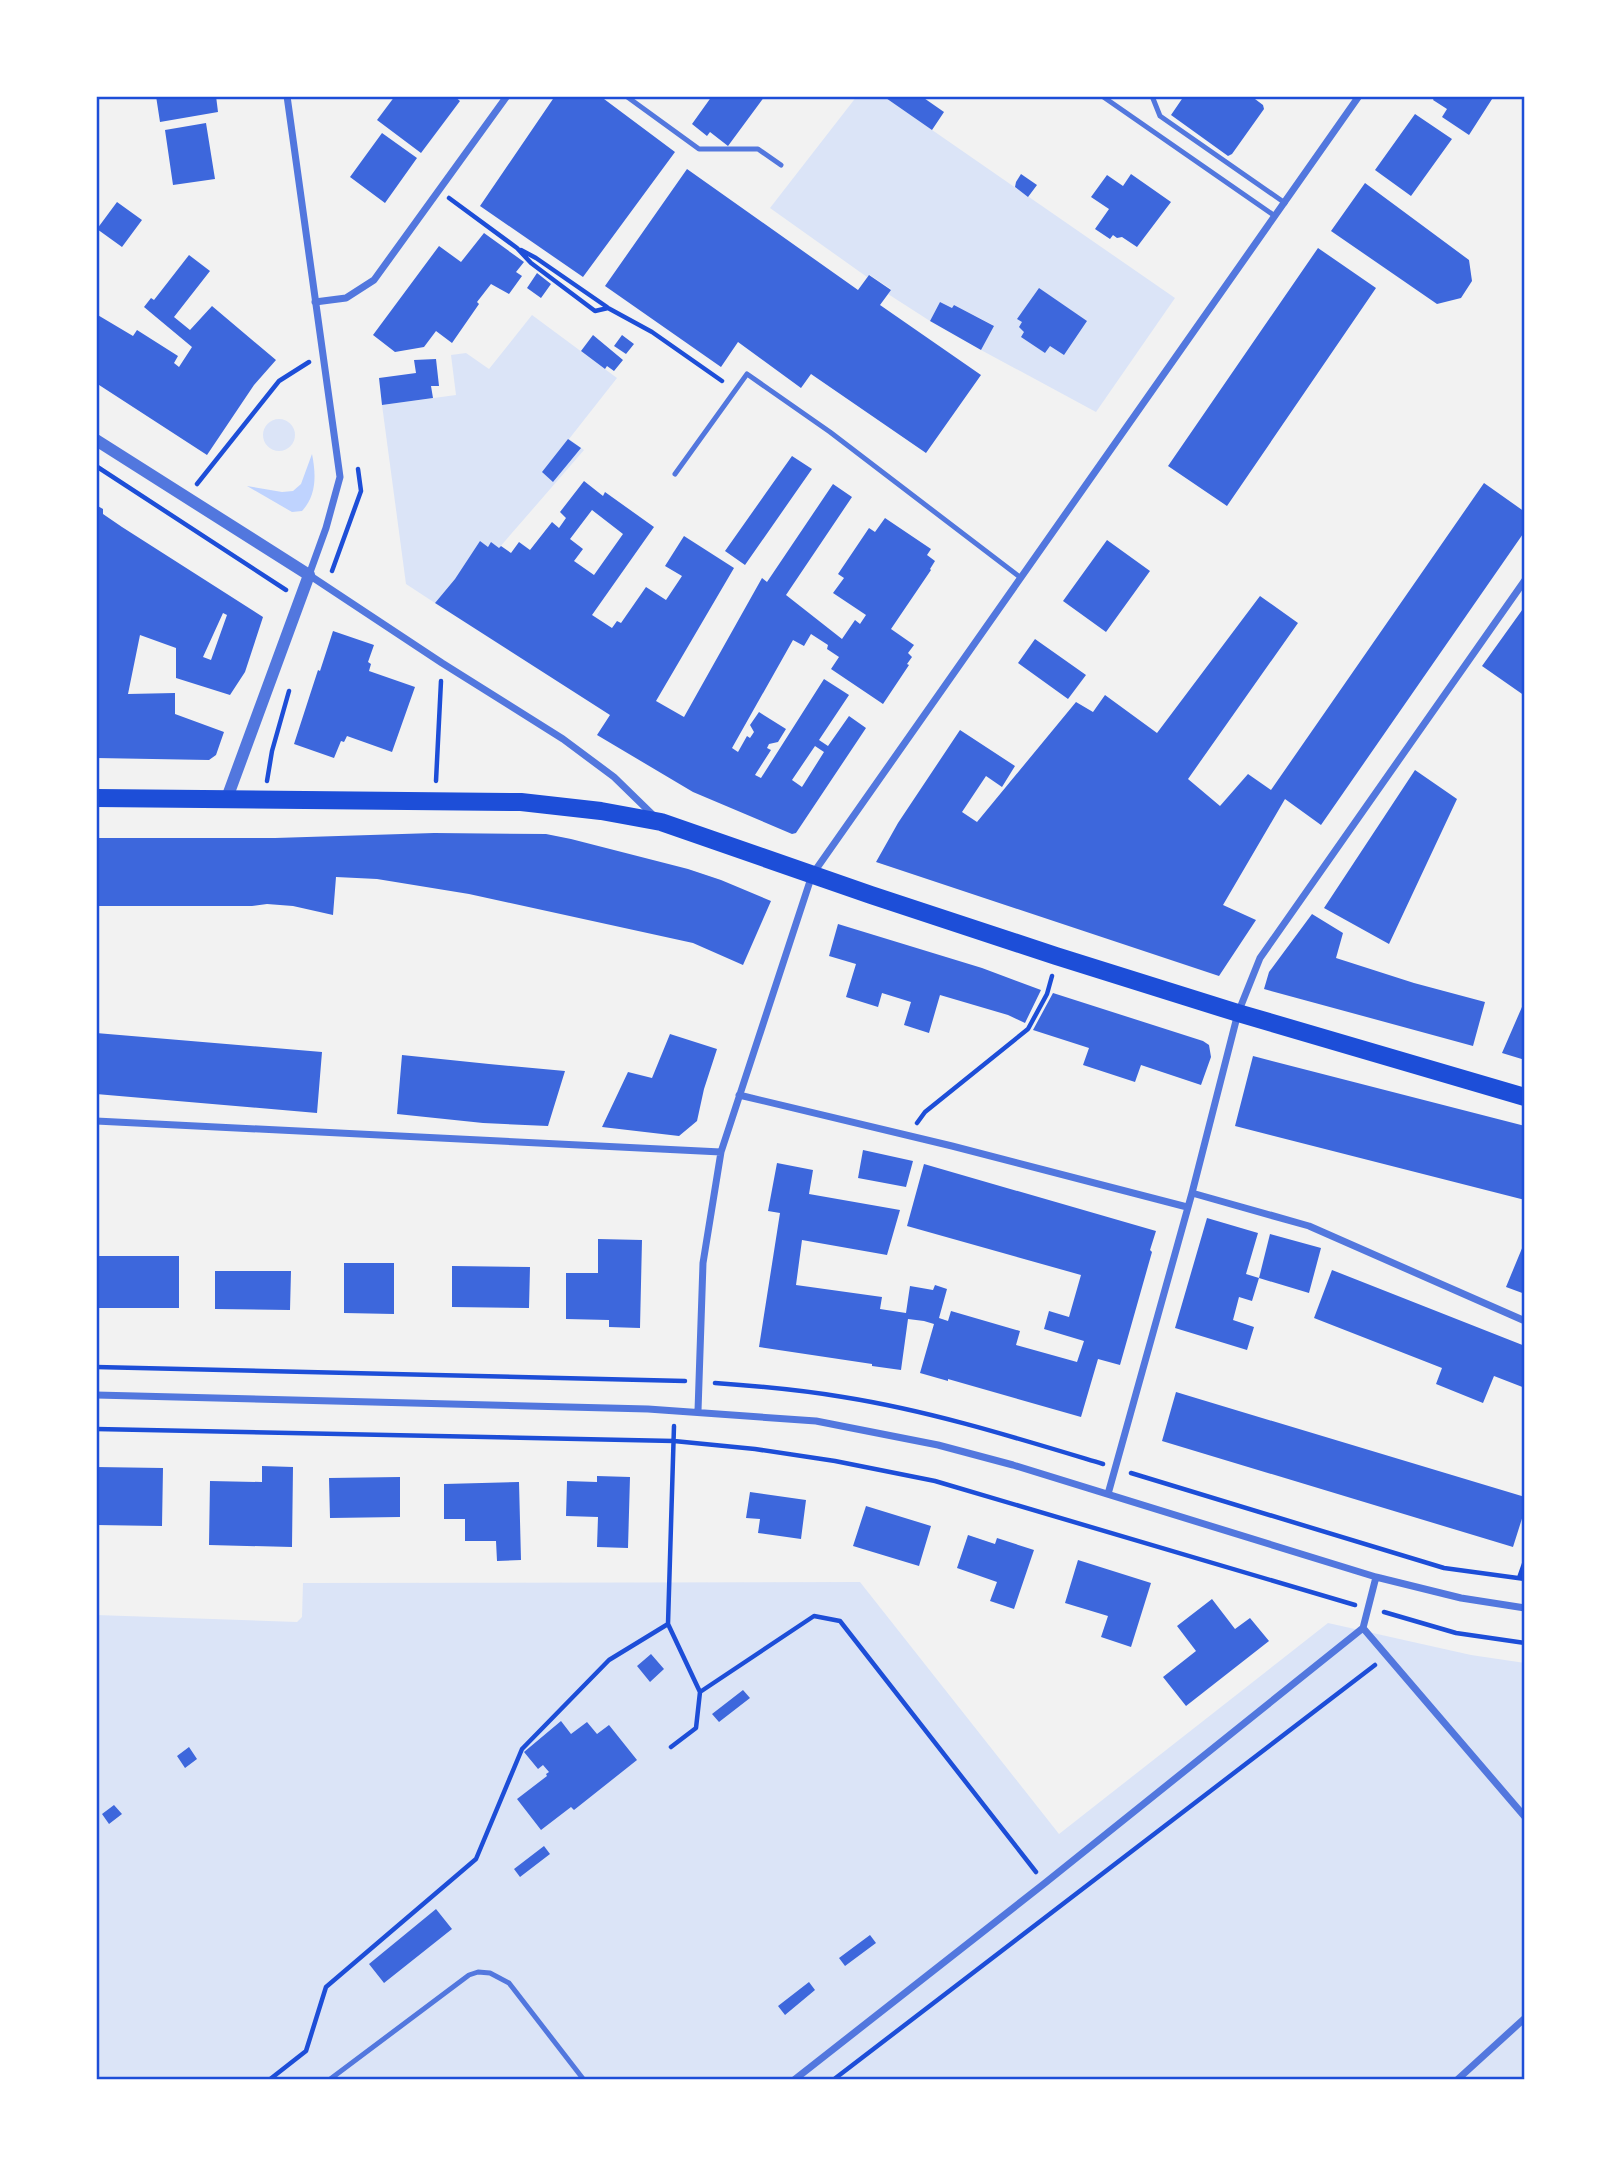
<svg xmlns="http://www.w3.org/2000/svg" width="1621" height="2176" viewBox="0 0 1621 2176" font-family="'Roboto Serif',serif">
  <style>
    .green { fill: #dbe4f7 }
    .water { fill: #bfd3fe }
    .building { fill: #3d67dc; fill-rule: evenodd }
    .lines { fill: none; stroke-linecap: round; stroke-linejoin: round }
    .path { stroke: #1d4ed8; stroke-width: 4.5 }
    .service { stroke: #5277de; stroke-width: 5 }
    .minor { stroke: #5277de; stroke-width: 7 }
    .tertiary { stroke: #5277de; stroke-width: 12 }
    .primary { stroke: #1d4ed8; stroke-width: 18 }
    .neatline { fill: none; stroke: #1d4ed8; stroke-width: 2.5 }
  </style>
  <rect width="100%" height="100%" fill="#f2f2f2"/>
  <!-- green -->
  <path class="green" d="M857,96H883L1175,298L1096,412L981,350L993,325L954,305L952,308L940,302L930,321L888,294L891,289L870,275L867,277L770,208Z
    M532,315L617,378L569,439L584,450L499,548L492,543L488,547L480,542L455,579L435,603L406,584L382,405L456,395L451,355L466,353L489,369Z
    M263 435a16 16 0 1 1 32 0a16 16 0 1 1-32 0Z
    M860,1582L1059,1834L1328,1623L1471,1655L1525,1663V2080H96V1615L297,1622L302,1617L303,1583Z"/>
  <!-- water -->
  <path class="water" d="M312,454C316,474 317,495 302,511L292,512L247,486L282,492L293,491L301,484Z"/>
  <!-- building -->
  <path class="building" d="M156,96H216L218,112L160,122Z
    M395,96H454L460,101L421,153L377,120Z
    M555,96H600L675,152L583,277L480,206Z
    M712,96H765L728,146L710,132L707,136L692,124Z
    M883,96H921L944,112L932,130Z
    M1184,96H1251L1263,105L1264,109L1232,154L1228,156L1171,115Z
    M1435,96H1494L1469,135L1442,117L1447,109L1433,100Z
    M1415,114L1452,139L1411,196L1375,170Z
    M206,123L215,179L173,185L165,130Z
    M382,133L417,158L385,203L350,177Z
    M687,169L858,290L869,275L891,290L880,305L981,375L926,453L811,374L801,388L738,342L721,367L605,286Z
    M1021,174L1037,185L1028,197L1015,187L1016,182Z
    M1131,174L1171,202L1137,247L1122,237L1117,238L1113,235L1110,239L1095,229L1109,209L1091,197L1107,175L1123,186Z
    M1365,183L1469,260L1472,281L1461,298L1437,304L1331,231Z
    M117,202L142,220L122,247L97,229Z
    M484,233L524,262L516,272L522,276L509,294L491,284L477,302L479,304L452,343L436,331L424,347L395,352L373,335L439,246L461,262Z
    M1318,248L1376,288L1227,506L1168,466Z
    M189,255L210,271L174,317L190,330L212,306L276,360L254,385L207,455L96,383V314L133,336L137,330L178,356L174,363L179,367L192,347L144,307L151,298L154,300Z
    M537,273L551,284L541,298L527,288Z
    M1039,288L1087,321L1064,355L1050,346L1045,353L1021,337L1024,332L1019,327L1022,322L1017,319Z
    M940,302L952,308L954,305L994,326L981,350L930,321Z
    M593,335L623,360L614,371L607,366L605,369L581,351Z
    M622,335L634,344L626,354L614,346Z
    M436,359L439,386H431L433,398L382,405L379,378L416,373L414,360Z
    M568,439L581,448L553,482L542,472Z
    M792,456L812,469L745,565L725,551Z
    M584,481L603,496L605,492L654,527L592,615L612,628L617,621L621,623L646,587L666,600L682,576L665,566L684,536L734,568L656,701L684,717L762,578L767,582L833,484L852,497L786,595L842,639L855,620L860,624L866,615L833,593L844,578L838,574L869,528L875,532L885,518L931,549L927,555L935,561L930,569L931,570L891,629L914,645L908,653L912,657L907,664L909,665L883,704L831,669L839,657L827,649L828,645L811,634L804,646L793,640L732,748L738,752L747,736L750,738L754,732L750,725L759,712L786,729L778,742L769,744L767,748L771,750L755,775L761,778L824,679L849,695L819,740L828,746L849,716L866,728L796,833L792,834L693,792L597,735L610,715L435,603L455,579L480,541L488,547L491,542L499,548L501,546L511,553L519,542L530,550L552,522L559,528L566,518L560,512ZM592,510L623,534L594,575L574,561L583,549L570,539ZM815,746L824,752L802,787L792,780Z
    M1484,483L1525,512V531L1321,825L1285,799L1223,905L1256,920L1219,976L876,862L898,823L960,730L1015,766L1002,787L986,776L962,812L977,822L1076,702L1093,712L1105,695L1157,733L1260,596L1298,623L1188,779L1220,806L1248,774L1271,790Z
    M96,505L103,509V514L122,527L263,617L245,672L230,695L176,678V648L140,635L128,694L175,693V714L224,732L216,755L209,760L96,758ZM223,613L227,615L211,660L203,657Z
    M1107,540L1150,571L1106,632L1063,601Z
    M1525,606V696L1482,666Z
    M333,631L374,645L368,662L371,664L369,671L415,687L392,752L347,736L344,742L341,741L334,758L294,744L318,670L320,671Z
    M1035,639L1086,675L1068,699L1018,663Z
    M1415,770L1457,799L1389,944L1324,908Z
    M434,833L546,834L571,839L688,869L721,880L771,901L743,965L693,943L469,894L377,879L336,877L333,915L293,906L267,904L252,906H96V838H275Z
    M1312,914L1343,933L1336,958L1414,983L1485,1002L1473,1046L1264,989L1269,972Z
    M838,924L982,968L1041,990L1025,1023L1008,1015L940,995L929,1033L904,1025L911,1002L882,993L878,1007L846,997L856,964L829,956Z
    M1053,993L1203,1041L1209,1045L1211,1057L1201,1085L1141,1065L1135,1082L1083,1065L1089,1048L1033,1030Z
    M1525,1000V1060L1502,1053Z
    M96,1033L322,1052L317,1113L96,1094Z
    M670,1034L717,1049L704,1089L697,1121L679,1136L602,1127L628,1072L652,1078Z
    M402,1055L489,1064L565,1071L548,1126L483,1123L397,1114Z
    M1253,1056L1525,1126V1200L1235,1126Z
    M863,1150L913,1161L906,1187L858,1178Z
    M777,1163L813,1170L809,1194L900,1210L887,1255L802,1240L796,1285L882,1297L880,1309L906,1313L910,1286L933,1290L935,1285L947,1289L939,1318L948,1321L951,1311L1020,1331L1016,1345L1077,1362L1084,1341L1044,1329L1049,1311L1069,1317L1081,1275L907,1226L924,1164L1156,1231L1150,1250L1152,1252L1120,1365L1098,1359L1081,1417L948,1379V1381L920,1373L934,1324L924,1321L908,1319L901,1370L872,1366V1364L759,1347L780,1213L768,1211Z
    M1207,1218L1258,1233L1246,1274L1259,1278L1252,1301L1239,1297L1233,1320L1254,1327L1247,1350L1175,1328Z
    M1270,1234L1321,1248L1309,1293L1259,1278Z
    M598,1239L642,1240L640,1328L609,1327V1320L566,1319V1273H598Z
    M1525,1241V1294L1506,1287Z
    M98,1256H179V1308H98Z
    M344,1263H394V1314L344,1313Z
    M452,1266L530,1267L529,1308L452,1307Z
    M1332,1270L1525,1346V1388L1494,1376L1483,1403L1436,1384L1442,1368L1314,1318Z
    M215,1271H291L290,1310L215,1309Z
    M1176,1392L1525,1497V1509L1513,1547L1162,1441Z
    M262,1466L293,1467L292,1547L209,1545L210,1481L262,1482Z
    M96,1467L163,1468L162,1526L96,1525Z
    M597,1476L630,1477L628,1548L597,1547L598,1517L566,1516L567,1481L597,1482Z
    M400,1477V1517L330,1518L329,1478Z
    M519,1482L521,1560L497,1561L496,1541H465V1519H444V1484Z
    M750,1492L806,1500L801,1539L758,1533L760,1519L746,1518Z
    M866,1506L931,1526L919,1566L853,1546Z
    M968,1535L995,1544L997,1538L1034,1550L1014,1609L990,1601L997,1582L957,1568Z
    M1078,1560L1151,1583L1131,1647L1101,1637L1108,1616L1065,1603Z
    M1212,1599L1235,1629L1250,1618L1269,1641L1186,1706L1163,1677L1196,1651L1177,1626Z
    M651,1654L664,1669L650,1682L637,1666Z
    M743,1690L750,1698L719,1722L712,1714Z
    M561,1721L571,1734L587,1722L597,1734L609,1725L637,1760L574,1810L571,1807L541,1830L517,1799L547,1776L546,1774L549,1772L543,1765L538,1769L524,1752Z
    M189,1747L197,1759L185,1768L177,1756Z
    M114,1805L122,1814L109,1824L102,1814Z
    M544,1846L550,1854L520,1877L514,1869Z
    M436,1909L452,1929L384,1983L369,1964Z
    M870,1935L876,1943L845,1966L839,1958Z
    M809,1982L815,1990L785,2015L778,2006Z"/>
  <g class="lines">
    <!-- path -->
    <path class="path" d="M449,198L517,248L531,263L595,311L608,308L652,332L722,381
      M521,250L536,258L607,307
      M96,466L286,590
      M197,484L279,381L309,362
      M332,571L361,491L358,469
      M267,781L272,751L289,691
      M436,781L441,681
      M917,1123L925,1112L1028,1029L1047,994L1052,976
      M96,1367L685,1381
      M715,1383C758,1386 801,1390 843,1397C931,1411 1017,1438 1103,1464
      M96,1429L674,1441L755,1449L835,1461L935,1481L1355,1605
      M1131,1473L1444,1568L1525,1579
      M1519,1578L1525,1561
      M1384,1612L1456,1633L1525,1643
      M668,1624L700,1692L696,1728L671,1747
      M700,1692L814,1616L840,1621L1036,1872
      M269,2080L306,2051L326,1987L476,1859L522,1749L609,1660L668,1624L674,1426
      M833,2080L1375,1665"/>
    <!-- service -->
    <path class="service" d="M626,96L699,149H758L781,165
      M1102,96L1275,216
      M1152,96L1160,116L1285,203
      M675,474L747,374L830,432L1021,578
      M329,2080L469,1975L478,1972L490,1973L509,1983L584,2080"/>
    <!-- minor -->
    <path class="minor" d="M287,96L340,477L326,528L309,575L442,663L563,739L614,777L654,816
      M315,302L346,298L374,280L507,96
      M739,1095L952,1146L1187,1207
      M96,1121L721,1152
      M1192,1193L1309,1226L1525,1321
      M96,1395L648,1409L816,1421L938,1445L1013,1465L1376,1577L1461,1598L1525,1608
      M698,1411L703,1263L721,1152L812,875L1359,96
      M1108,1494L1192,1193L1238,1013L1260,958L1525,580
      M1363,1628L1525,1817
      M1363,1628L1376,1577
      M794,2080L1045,1883L1363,1628
      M1457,2080L1525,2018"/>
    <!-- tertiary -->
    <path class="tertiary" d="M96,440L309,575L227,798"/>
    <!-- primary -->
    <path class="primary" d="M96,798L521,802L601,811L661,822L871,895L1056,956L1238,1013L1525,1097"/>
  </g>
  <!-- border -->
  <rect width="1621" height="2176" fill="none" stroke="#ffffff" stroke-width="196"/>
  <rect x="98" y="98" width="1425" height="1980" class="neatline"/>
</svg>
